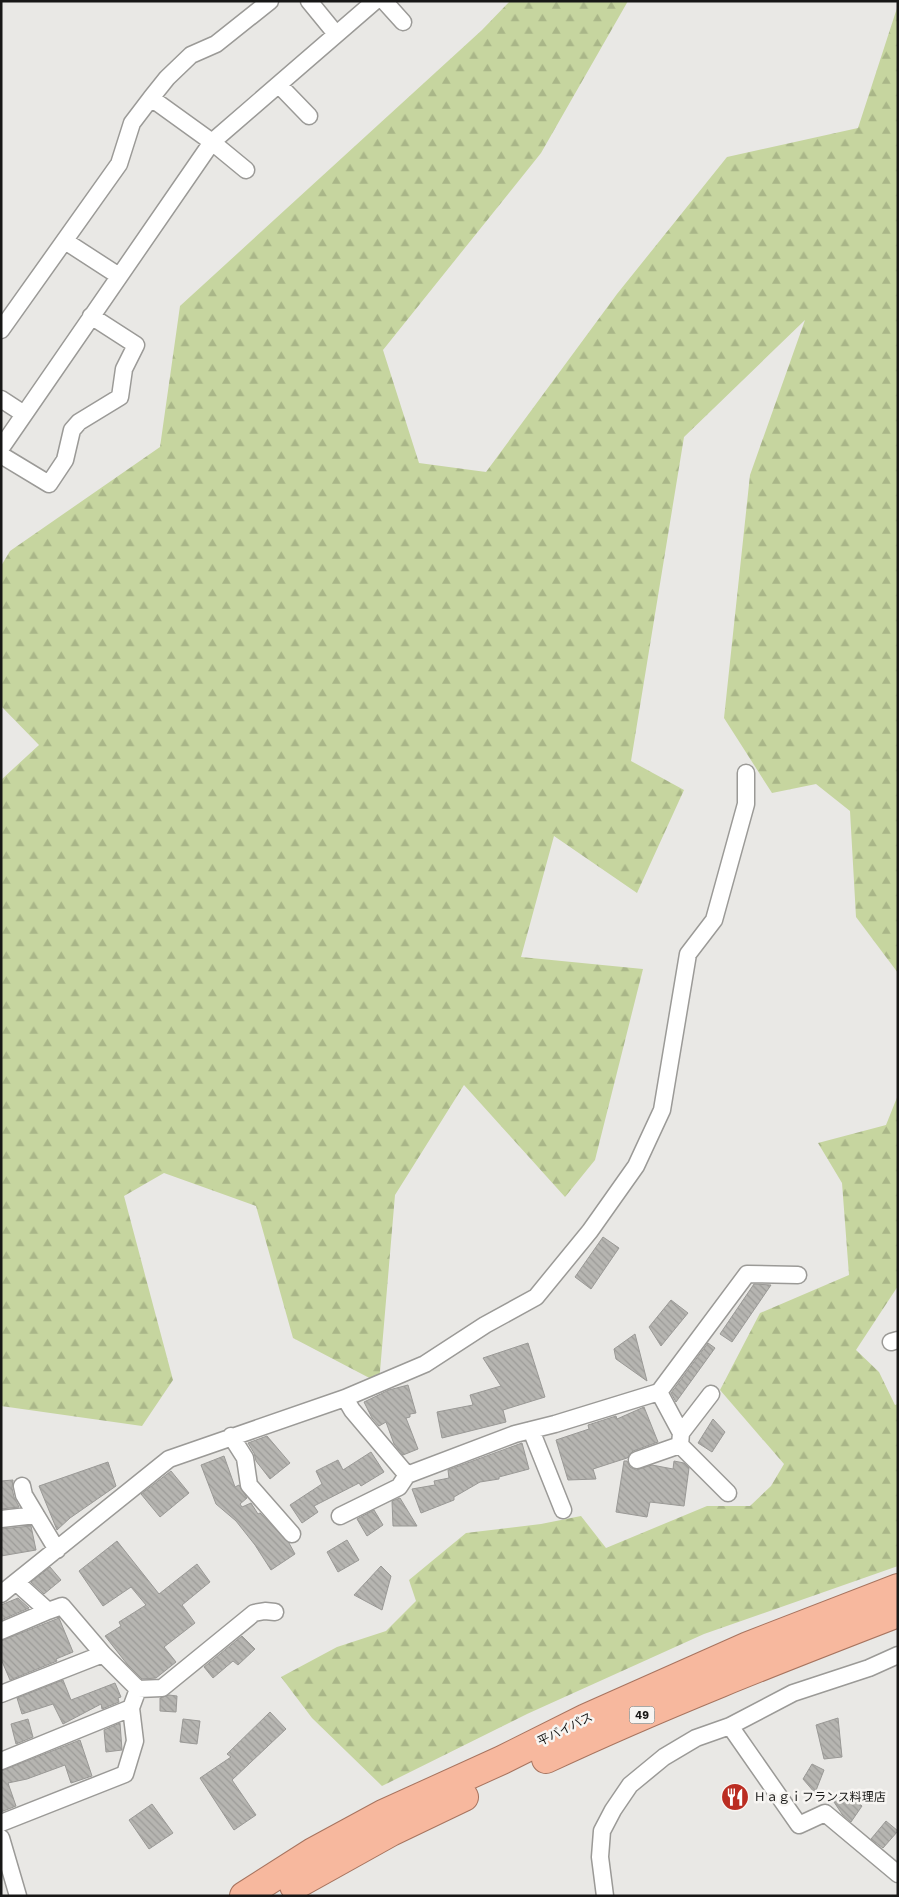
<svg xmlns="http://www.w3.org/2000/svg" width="899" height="1897" viewBox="0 0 899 1897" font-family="'Work Sans','Noto Sans JP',sans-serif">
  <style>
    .forest { fill: url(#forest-firs) }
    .building { fill: url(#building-back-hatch); stroke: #9a9996 }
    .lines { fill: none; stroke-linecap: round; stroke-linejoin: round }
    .minor-casing { stroke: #9b9a97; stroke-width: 19 }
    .trunk-casing { stroke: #a7745f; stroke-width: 30 }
    .minor { stroke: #fff; stroke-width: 16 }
    .trunk { stroke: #f7b89e; stroke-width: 28 }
    .labels { text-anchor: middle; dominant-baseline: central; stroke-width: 5; stroke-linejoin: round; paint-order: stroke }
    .shield { fill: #f7f5f2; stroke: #5a5a58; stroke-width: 1 }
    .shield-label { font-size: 11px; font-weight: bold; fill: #171716 }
    .street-label { font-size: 12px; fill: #171716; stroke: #f7f5f2 }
    .poi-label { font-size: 12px; fill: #171716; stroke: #f7f5f2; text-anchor: start }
  </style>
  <defs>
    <pattern id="forest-firs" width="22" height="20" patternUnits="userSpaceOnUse" patternTransform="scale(1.25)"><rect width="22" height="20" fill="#c6d59f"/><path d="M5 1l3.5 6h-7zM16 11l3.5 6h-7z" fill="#a9b688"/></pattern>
    <pattern id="building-back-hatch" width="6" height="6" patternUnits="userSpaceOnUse" patternTransform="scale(1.25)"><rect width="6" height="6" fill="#b6b5b1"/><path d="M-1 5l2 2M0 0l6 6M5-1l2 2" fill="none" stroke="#9c9b98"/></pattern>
  </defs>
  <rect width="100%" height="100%" fill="#e9e8e5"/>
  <!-- forest -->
  <path class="forest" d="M510,1H628L541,153L383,350L419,463L486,472L617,294L727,157L858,128L898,5V973L856,917L850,811L816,784L772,793L724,718L750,475L805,320L684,437L631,761L684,790L637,893L554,836L521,957L643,969L595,1160L565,1197L464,1085L395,1195L379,1383L293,1338L256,1206L164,1173L124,1196L173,1380L142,1426L1,1406V780L39,745L1,706V566L10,551L160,447L180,306L482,30Z
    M898,1095V1286L856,1350L879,1372L895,1405L898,1404V1566L704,1634L527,1714L382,1786L312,1718L281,1677L337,1647L386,1631L416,1601L409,1580L466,1533L541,1524L581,1516L606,1548L707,1506H750L771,1486L784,1464L720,1390L760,1313L849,1275L842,1183L818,1143L886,1125Z"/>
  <!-- building -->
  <path class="building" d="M603,1237L619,1248L591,1289L575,1277Z
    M754,1284L771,1285L732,1342L720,1334Z
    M671,1300L688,1313L661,1346L649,1327Z
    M635,1334L647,1381L616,1359L614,1349Z
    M528,1343L545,1397L503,1410L506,1422L442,1438L437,1412L473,1405L470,1395L501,1386L483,1358Z
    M708,1343L715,1348L676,1402L671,1393Z
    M408,1385L416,1413L410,1414V1417L406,1418L418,1449L403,1455L394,1444L386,1422L379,1426L372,1418L364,1402L389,1390Z
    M644,1407L658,1442L633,1451L627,1458L593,1469L596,1479L568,1480L556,1440L589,1429L588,1425L616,1416L617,1419Z
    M713,1419L725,1432L712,1452L698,1443Z
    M267,1436L290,1463L270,1479L256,1461L254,1453L248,1443Z
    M522,1443L529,1469L499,1477V1479L480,1482L454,1497V1500L421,1513L412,1489L435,1485L434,1481L449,1478L448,1470Z
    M371,1452L384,1472L361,1486L359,1483L314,1506L318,1512L302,1523L290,1505L322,1484L316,1471L338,1460L343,1470Z
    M224,1456L235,1487L239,1485L247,1498L240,1504L242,1507L251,1503L258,1514L260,1513L289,1543L295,1554L271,1570L255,1545L236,1521L216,1504L201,1465Z
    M624,1461H627L630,1467L636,1470L652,1465L673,1469L674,1461L684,1463L689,1468L684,1506L650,1502L647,1517L616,1512Z
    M108,1462L116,1486L70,1518L57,1530L39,1486Z
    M171,1471L189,1493L160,1517L141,1494Z
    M13,1480L12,1488L14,1497L19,1507L1,1509V1481Z
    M400,1498L417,1526H393L392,1501Z
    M374,1510L383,1525L367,1536L357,1519Z
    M31,1526L36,1550L1,1556V1529Z
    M347,1540L359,1560L338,1572L327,1552Z
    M117,1541L159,1594L197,1564L210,1582L182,1605L195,1623L164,1647L176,1662L156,1678L142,1679L127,1664L105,1636L121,1626L119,1622L146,1605L131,1587L103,1606L79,1571Z
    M381,1566L391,1576L382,1610L354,1595Z
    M50,1567L61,1580L44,1594L31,1582Z
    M18,1598L29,1608L1,1620V1605Z
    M59,1618L73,1652L56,1659L57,1661L10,1680L1,1659V1641Z
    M242,1636L255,1649L238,1665L233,1661L213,1678L204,1667Z
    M63,1680L71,1700L115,1683L121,1697L118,1698L119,1702L102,1709L101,1704L63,1724L53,1704L22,1714L17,1698Z
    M169,1695L177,1696L176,1712L160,1711V1698Z
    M270,1712L286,1729L232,1780L256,1815L234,1830L200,1778L231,1757L227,1754Z
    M838,1718L842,1757L824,1759L816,1725Z
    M28,1719L33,1737L16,1744L11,1724Z
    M183,1719L200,1721L197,1744L180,1742Z
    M120,1723L122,1750L106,1752L104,1730Z
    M80,1740L92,1776L71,1783L65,1765L27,1779L8,1783L16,1806L1,1812V1771Z
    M812,1764L824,1770L815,1793L803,1779Z
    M846,1792L862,1806L851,1822L842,1814L834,1802Z
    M152,1804L173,1833L149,1849L129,1820Z
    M886,1821L898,1831L883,1848L871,1839Z"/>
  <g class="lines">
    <!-- minor casing -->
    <g class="minor-casing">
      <path id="minor" d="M309,1L336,34
        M384,1L403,22
        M279,85L309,116
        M151,98L212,142L246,170
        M65,241L119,276
        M1,330L119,164L132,123L151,98L167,78L191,55L216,44L270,1
        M1,399L24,414
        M1,448L212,142L375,1
        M1,455L49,484L65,460L72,430L79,422L120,397L124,369L136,345L91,316
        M891,1342L898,1340
        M659,1392L681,1433L680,1445L728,1493
        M345,1398L352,1410L407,1475L515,1434L555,1424L659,1392L747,1274L798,1275
        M531,1430L563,1510
        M681,1433L711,1394
        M231,1436L245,1458L249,1485L292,1534
        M637,1460L680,1445
        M22,1486L24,1495L57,1550
        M340,1516L399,1487L407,1475
        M1,1519L36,1515
        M1,1594L169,1459L345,1398L425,1364L485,1325L536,1297L590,1231L636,1166L662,1110L688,954L714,920L746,804V773
        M48,1611L62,1606L103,1654L138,1689
        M1,1631L48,1611L17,1583
        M1,1694L103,1654
        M730,1726L799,1825L825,1813L898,1874
        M1,1761L131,1708L138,1689L162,1688L254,1613L265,1611L275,1612
        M1,1823L125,1774L135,1741L131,1708
        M1,1838L18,1896
        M605,1896L600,1857L602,1831L613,1810L630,1785L664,1757L696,1738L730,1726L793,1693L869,1668L898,1655"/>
    </g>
    <!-- trunk casing -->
    <g class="trunk-casing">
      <path id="trunk" d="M546,1759C661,1705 779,1659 898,1613
        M294,1886L391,1832L464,1797
        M244,1896L313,1852L383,1814L502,1760L586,1718L748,1646L898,1588"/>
    </g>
    <!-- minor -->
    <use href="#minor" class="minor"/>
    <!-- trunk -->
    <use href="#trunk" class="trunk"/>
  </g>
  <!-- icons -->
  <defs>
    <g id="restaurant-disc" transform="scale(1.4375)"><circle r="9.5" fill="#bb2d22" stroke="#f7f5f2"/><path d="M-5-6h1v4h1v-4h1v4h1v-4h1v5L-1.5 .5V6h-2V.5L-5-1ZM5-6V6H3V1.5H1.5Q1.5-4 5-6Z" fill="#fff"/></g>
  </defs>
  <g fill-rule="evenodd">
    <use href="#restaurant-disc" x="735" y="1797"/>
  </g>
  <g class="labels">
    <!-- shield labels -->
    <rect class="shield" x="629.5" y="1706.5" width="25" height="17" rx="4"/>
    <g class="shield-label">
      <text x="642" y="1715">49</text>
    </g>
    <!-- street labels -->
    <g class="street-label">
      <text transform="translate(565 1729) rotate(-26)">平バイパス</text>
    </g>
    <!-- poi labels -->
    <g class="poi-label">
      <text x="754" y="1797">Ｈａｇｉフランス料理店</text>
    </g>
  </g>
  <!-- border -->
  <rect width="899" height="1897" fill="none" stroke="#171716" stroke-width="5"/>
</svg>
